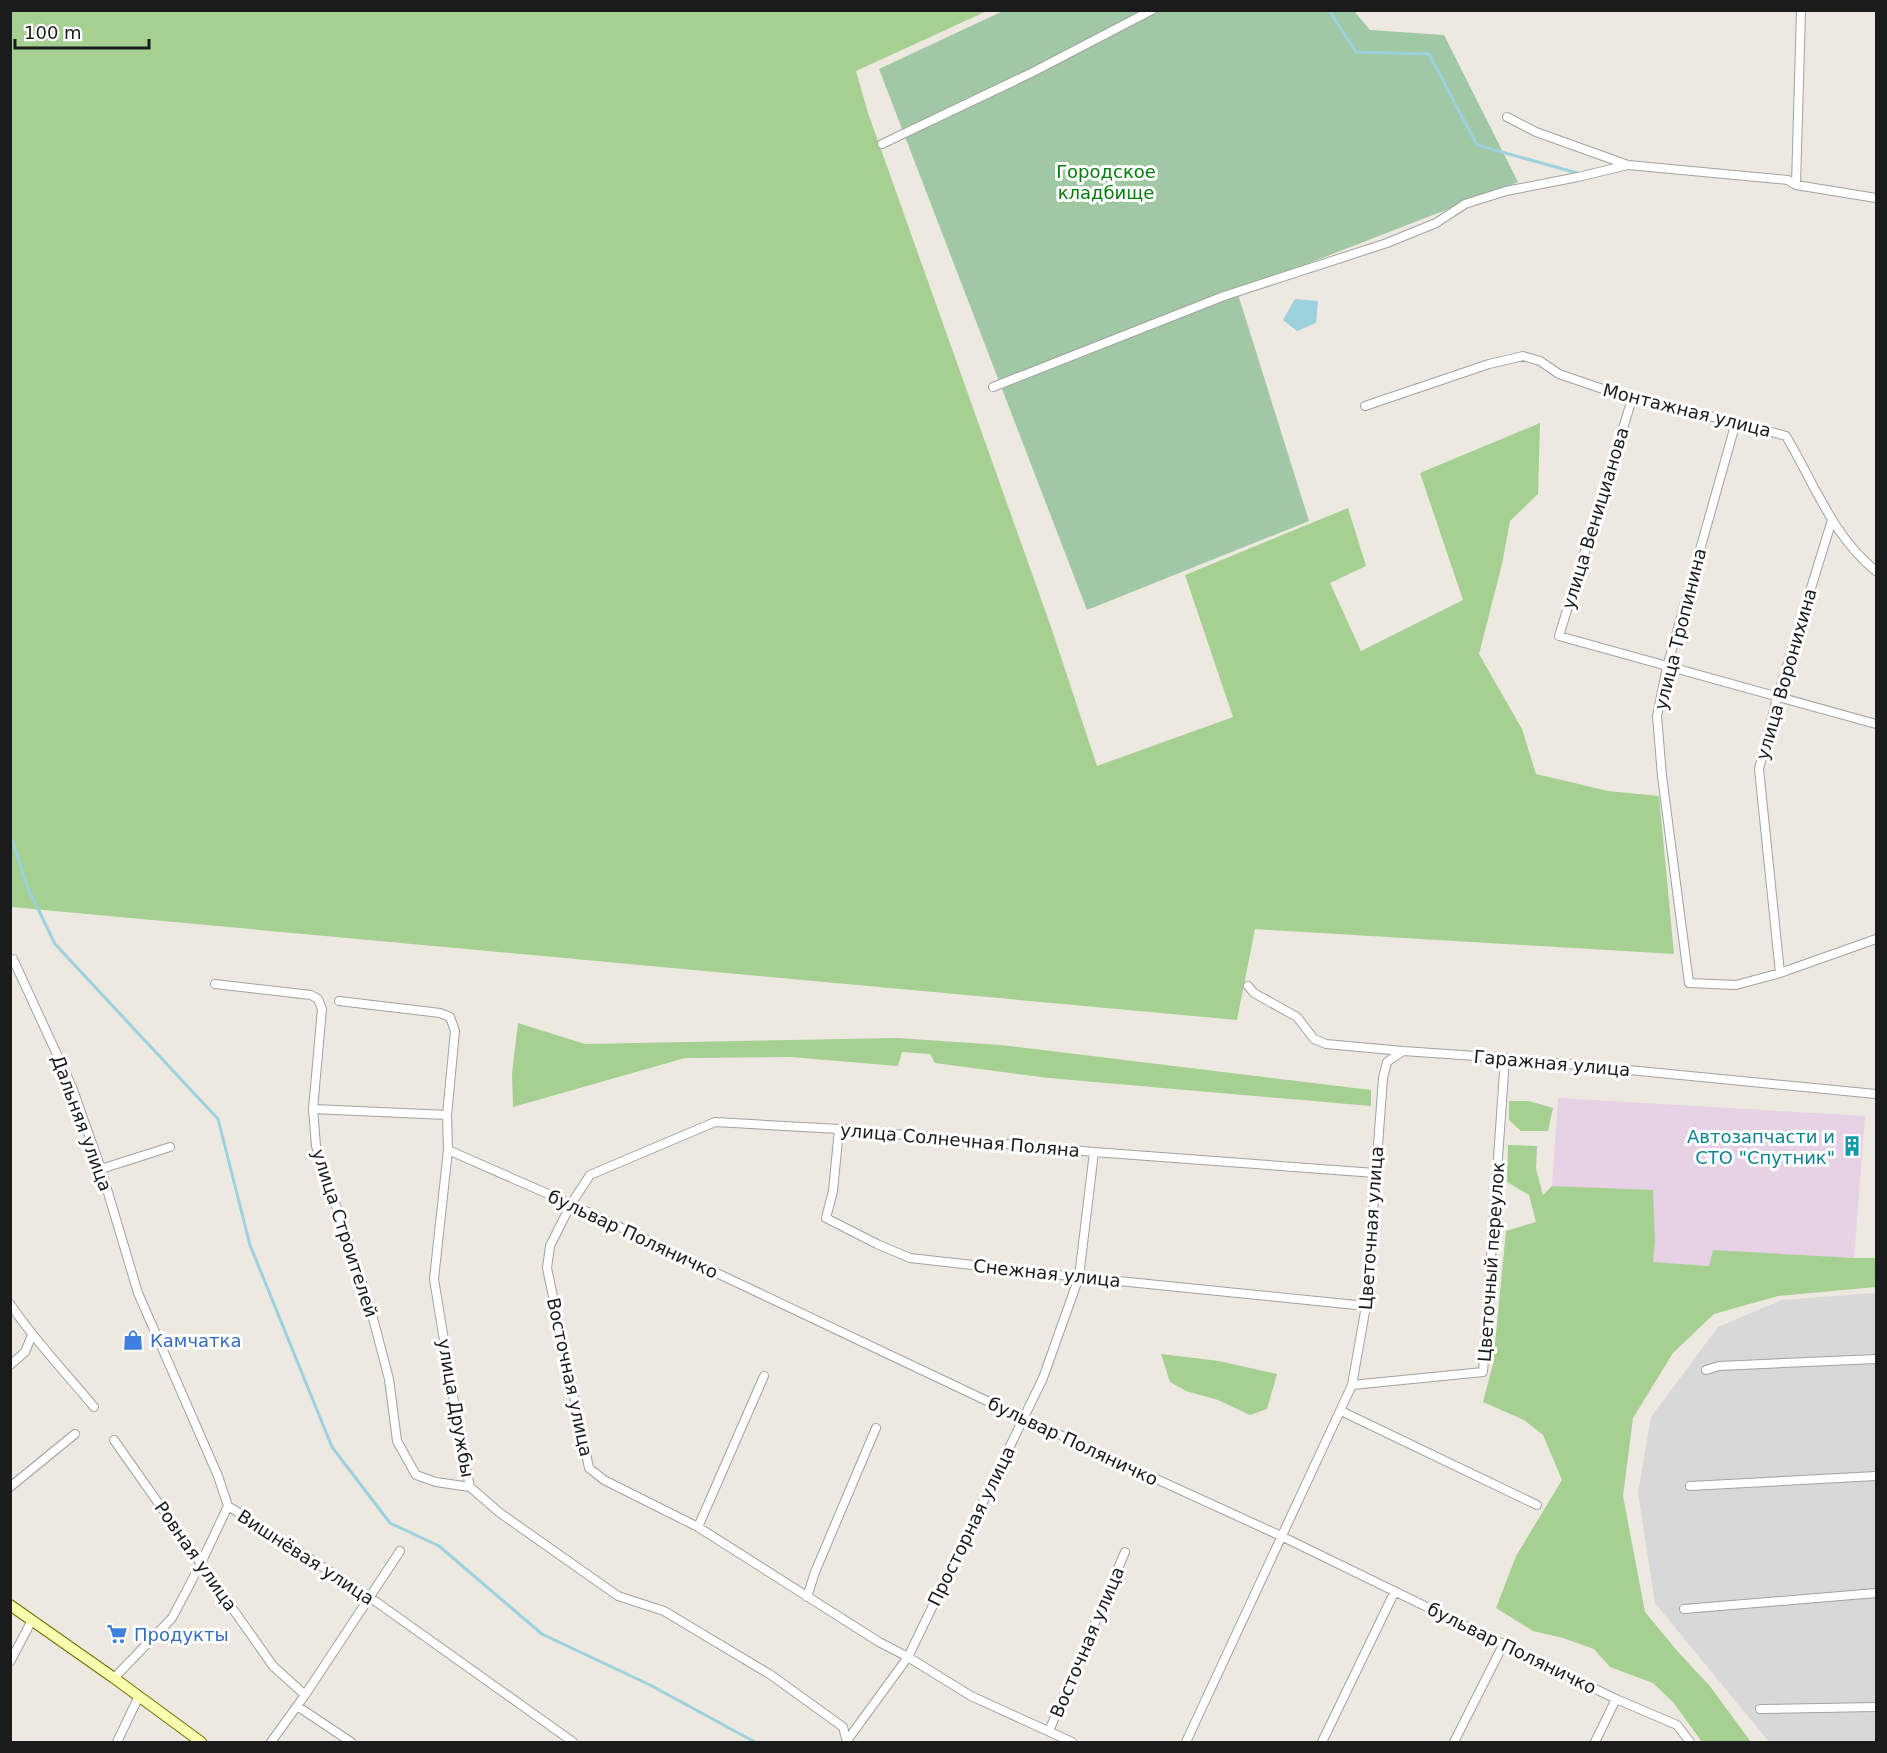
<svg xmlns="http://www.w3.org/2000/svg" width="1887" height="1753" viewBox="0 0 1887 1753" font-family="'DejaVu Sans',sans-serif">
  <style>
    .residential { fill: #d9d8d8 }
    .industrial { fill: #e7d1e4 }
    .forest { fill: #a6cf92 }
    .cemetery { fill: #a0c8a4 }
    .water { fill: #9dd1de }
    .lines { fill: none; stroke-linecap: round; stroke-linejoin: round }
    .stream { stroke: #9dd1de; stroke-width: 3 }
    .street-casing { stroke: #a2a2a2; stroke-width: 10 }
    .secondary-casing { stroke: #6b7400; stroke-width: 12 }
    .street { stroke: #fff; stroke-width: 8 }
    .secondary { stroke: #fbfdae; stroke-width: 10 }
    .labels { text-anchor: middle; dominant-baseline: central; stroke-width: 6; stroke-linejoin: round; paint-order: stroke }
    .park-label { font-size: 18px; fill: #057d0c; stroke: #fff }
    .street-label { font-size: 18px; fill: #1b1b1b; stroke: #fff }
    .culture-label { font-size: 18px; fill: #0d838f; stroke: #fff; text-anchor: end }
    .shop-label { font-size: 18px; fill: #366cbe; stroke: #fff; text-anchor: start }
  </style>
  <rect width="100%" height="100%" fill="#ede8e0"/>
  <!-- residential -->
  <path class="residential" d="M1876,1293V1742H1769L1655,1603L1638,1493L1651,1417L1718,1327L1782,1300Z"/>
  <!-- industrial -->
  <path class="industrial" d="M1558,1098L1865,1116L1854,1258L1713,1251L1710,1266L1652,1262L1655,1241L1652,1191L1552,1186Z"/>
  <!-- forest -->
  <path class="forest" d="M10,11H987L856,71L868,113L1051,627L1097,766L1233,717L1185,575L1348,508L1366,566L1330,583L1361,651L1463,600L1420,473L1540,423L1538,494L1510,521L1502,564L1479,654L1522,729L1536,774L1608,791L1659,796L1674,954L1255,929L1237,1020L11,907Z
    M518,1023L585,1044L897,1038L1001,1045L1371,1090V1106L1049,1078L935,1063L930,1054L902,1052L898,1066L791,1057L685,1058L513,1107L512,1073Z
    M1509,1101H1529L1553,1108L1548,1131H1521L1509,1120Z
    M1508,1145L1537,1146L1536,1169L1543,1195L1552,1186L1653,1190L1655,1241L1653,1262L1709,1266L1713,1250L1854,1258H1876V1287L1778,1296L1714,1314L1673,1353L1633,1418L1623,1496L1645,1612L1679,1653L1709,1685L1751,1742H1702L1673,1702L1653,1683L1610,1667L1594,1649L1563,1638L1533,1631L1496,1608L1516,1556L1562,1480L1543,1435L1524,1420L1483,1402L1493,1364L1506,1231L1536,1222L1529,1195L1507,1182Z
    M1161,1354L1219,1361L1277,1374L1267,1409L1250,1415L1218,1400L1186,1391L1170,1382Z"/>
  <!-- cemetery -->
  <path class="cemetery" d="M1003,11H1354L1370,30L1444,35L1518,182L1237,291L1309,521L1087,610L879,69Z"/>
  <!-- water -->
  <path class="water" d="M1295,299L1318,301L1316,323L1297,331L1283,320Z"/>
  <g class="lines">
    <!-- stream -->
    <path class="stream" d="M1329,10L1356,52L1429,54L1477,145L1577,173
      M10,839L13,842L27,886L55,944L218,1119L250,1245L332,1447L390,1523L439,1546L542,1634L650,1685L755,1742"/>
    <!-- street casing -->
    <g class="street-casing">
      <path id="street" d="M1507,117L1536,132L1628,165L1788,180L1796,185L1876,198
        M882,144L1031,73L1152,10
        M1796,185L1801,10
        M993,387L1224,296L1387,243L1436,223L1465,204L1506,191L1578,177L1628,165
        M1632,399L1559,636L1876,724
        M1365,406L1489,364L1523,356L1540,361L1559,374L1632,399L1736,422L1786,436C1814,483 1833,537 1876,571
        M1736,422L1667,667L1657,716L1662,776L1689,983L1736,985L1780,973L1876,939
        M13,959L72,1087L101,1169L138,1293L218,1476L228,1506L368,1596L573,1742
        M1780,973L1759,769L1777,698L1832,520
        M215,984L311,995L318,999L322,1009L313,1109L316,1146L370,1307L389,1379L397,1441L416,1475L436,1482L470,1487
        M1248,986L1254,993L1297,1017L1314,1039L1326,1044L1403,1051L1505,1058L1876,1094
        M339,1001L440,1013L450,1017L455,1031L447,1115L448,1150L434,1279L460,1439L470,1487L500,1513L618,1596L664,1611L771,1675L843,1727L847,1742
        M313,1109L447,1115
        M839,1129L833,1191L826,1218L877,1244L910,1258L1079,1277L1366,1306
        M448,1150L571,1204L1023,1418L1281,1536L1616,1699L1677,1725L1690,1742
        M101,1169L170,1147
        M10,1304C35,1341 66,1373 94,1407
        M10,1365L25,1352L32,1335
        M1706,1370L1719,1366L1876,1359
        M1352,1385L1483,1372L1505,1058
        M1341,1411L1537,1505
        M114,1440L273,1666L305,1695
        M1690,1486L1876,1476
        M10,1487L75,1434
        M698,1527L764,1376
        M807,1597L815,1572L876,1428
        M1684,1609L1876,1593
        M10,1662L32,1620
        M114,1678L172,1618L201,1563L228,1506
        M297,1706L351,1742
        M1760,1709L1876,1707
        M1049,1731L1125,1552
        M117,1742L139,1696
        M271,1742L305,1695L400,1551
        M846,1742L908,1657L1043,1378L1079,1277L1094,1152
        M1072,1742L971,1696L908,1657L879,1642L698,1527L604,1480L589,1468L547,1268L550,1246L571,1204L590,1175L715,1122L839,1129L1094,1152L1375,1173
        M1186,1742L1352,1385L1366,1306L1383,1078L1387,1062L1403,1051
        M1322,1742L1395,1591
        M1454,1742L1504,1643
        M1595,1742L1616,1699"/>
    </g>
    <!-- secondary casing -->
    <g class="secondary-casing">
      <path id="secondary" d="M10,1605L114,1678L201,1742"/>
    </g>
    <!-- street -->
    <use href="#street" class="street"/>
    <!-- secondary -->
    <use href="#secondary" class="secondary"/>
  </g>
  <!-- icons -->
  <defs>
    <g id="building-bare" transform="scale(1.62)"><path d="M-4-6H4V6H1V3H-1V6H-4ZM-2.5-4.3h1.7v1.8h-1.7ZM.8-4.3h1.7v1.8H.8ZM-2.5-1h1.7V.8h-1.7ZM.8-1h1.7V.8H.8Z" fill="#0f9aa8" stroke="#fff" stroke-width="2.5" paint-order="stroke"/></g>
    <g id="shop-bare" transform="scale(1.62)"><path d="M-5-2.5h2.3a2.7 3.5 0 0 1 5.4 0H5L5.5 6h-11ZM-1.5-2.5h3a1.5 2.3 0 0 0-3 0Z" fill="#3f7fe0" stroke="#fff" stroke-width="2.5" paint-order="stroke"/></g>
    <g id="supermarket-bare" transform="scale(1.62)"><path d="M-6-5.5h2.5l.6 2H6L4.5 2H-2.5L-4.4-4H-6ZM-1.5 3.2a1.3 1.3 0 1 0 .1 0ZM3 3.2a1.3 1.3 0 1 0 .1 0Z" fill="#3f7fe0" stroke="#fff" stroke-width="2.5" paint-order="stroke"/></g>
  </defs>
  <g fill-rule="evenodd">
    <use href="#building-bare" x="1852" y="1146"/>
    <use href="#shop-bare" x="133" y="1340"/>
    <use href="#supermarket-bare" x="117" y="1634"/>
  </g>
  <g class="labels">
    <!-- park labels -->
    <g class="park-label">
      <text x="1106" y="171">Городское<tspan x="1106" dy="21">кладбище</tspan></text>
    </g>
    <!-- street labels -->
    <g class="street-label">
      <text transform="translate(1687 410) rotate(14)">Монтажная улица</text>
      <text transform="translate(1595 518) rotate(-73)">улица Веницианова</text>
      <text transform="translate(1680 629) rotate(-76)">улица Тропинина</text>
      <text transform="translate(1786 674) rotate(-74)">улица Воронихина</text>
      <text transform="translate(1552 1063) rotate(5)">Гаражная улица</text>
      <text transform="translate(82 1123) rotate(70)">Дальняя улица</text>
      <text transform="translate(960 1140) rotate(5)">улица Солнечная Поляна</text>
      <text transform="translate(1371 1228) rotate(-86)">Цветочная улица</text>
      <text transform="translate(345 1233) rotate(72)">улица Строителей</text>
      <text transform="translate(633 1234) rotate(25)">бульвар Поляничко</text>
      <text transform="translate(1491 1262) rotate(-86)">Цветочный переулок</text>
      <text transform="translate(1047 1273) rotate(6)">Снежная улица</text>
      <text transform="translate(570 1377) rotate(78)">Восточная улица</text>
      <text transform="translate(456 1408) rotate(80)">улица Дружбы</text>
      <text transform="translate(1073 1441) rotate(25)">бульвар Поляничко</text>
      <text transform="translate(971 1526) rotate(-64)">Просторная улица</text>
      <text transform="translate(196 1556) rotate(55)">Ровная улица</text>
      <text transform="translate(306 1557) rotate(33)">Вишнёвая улица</text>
      <text transform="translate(1087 1642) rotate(-67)">Восточная улица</text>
      <text transform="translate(1512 1648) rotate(26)">бульвар Поляничко</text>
    </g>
    <!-- culture labels -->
    <g class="culture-label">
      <text x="1835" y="1136">Автозапчасти и<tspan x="1835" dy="21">СТО "Спутник"</tspan></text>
    </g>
    <!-- shop labels -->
    <g class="shop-label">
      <text x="150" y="1340">Камчатка</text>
      <text x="134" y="1634">Продукты</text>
    </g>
  </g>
  <!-- border -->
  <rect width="1887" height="1753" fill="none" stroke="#1b1b1b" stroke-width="24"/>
  <!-- scale -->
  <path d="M15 39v9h134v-9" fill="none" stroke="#1b1b1b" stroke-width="3"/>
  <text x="24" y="39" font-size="18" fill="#1b1b1b" stroke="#ffffff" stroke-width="4.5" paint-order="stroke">100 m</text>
</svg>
